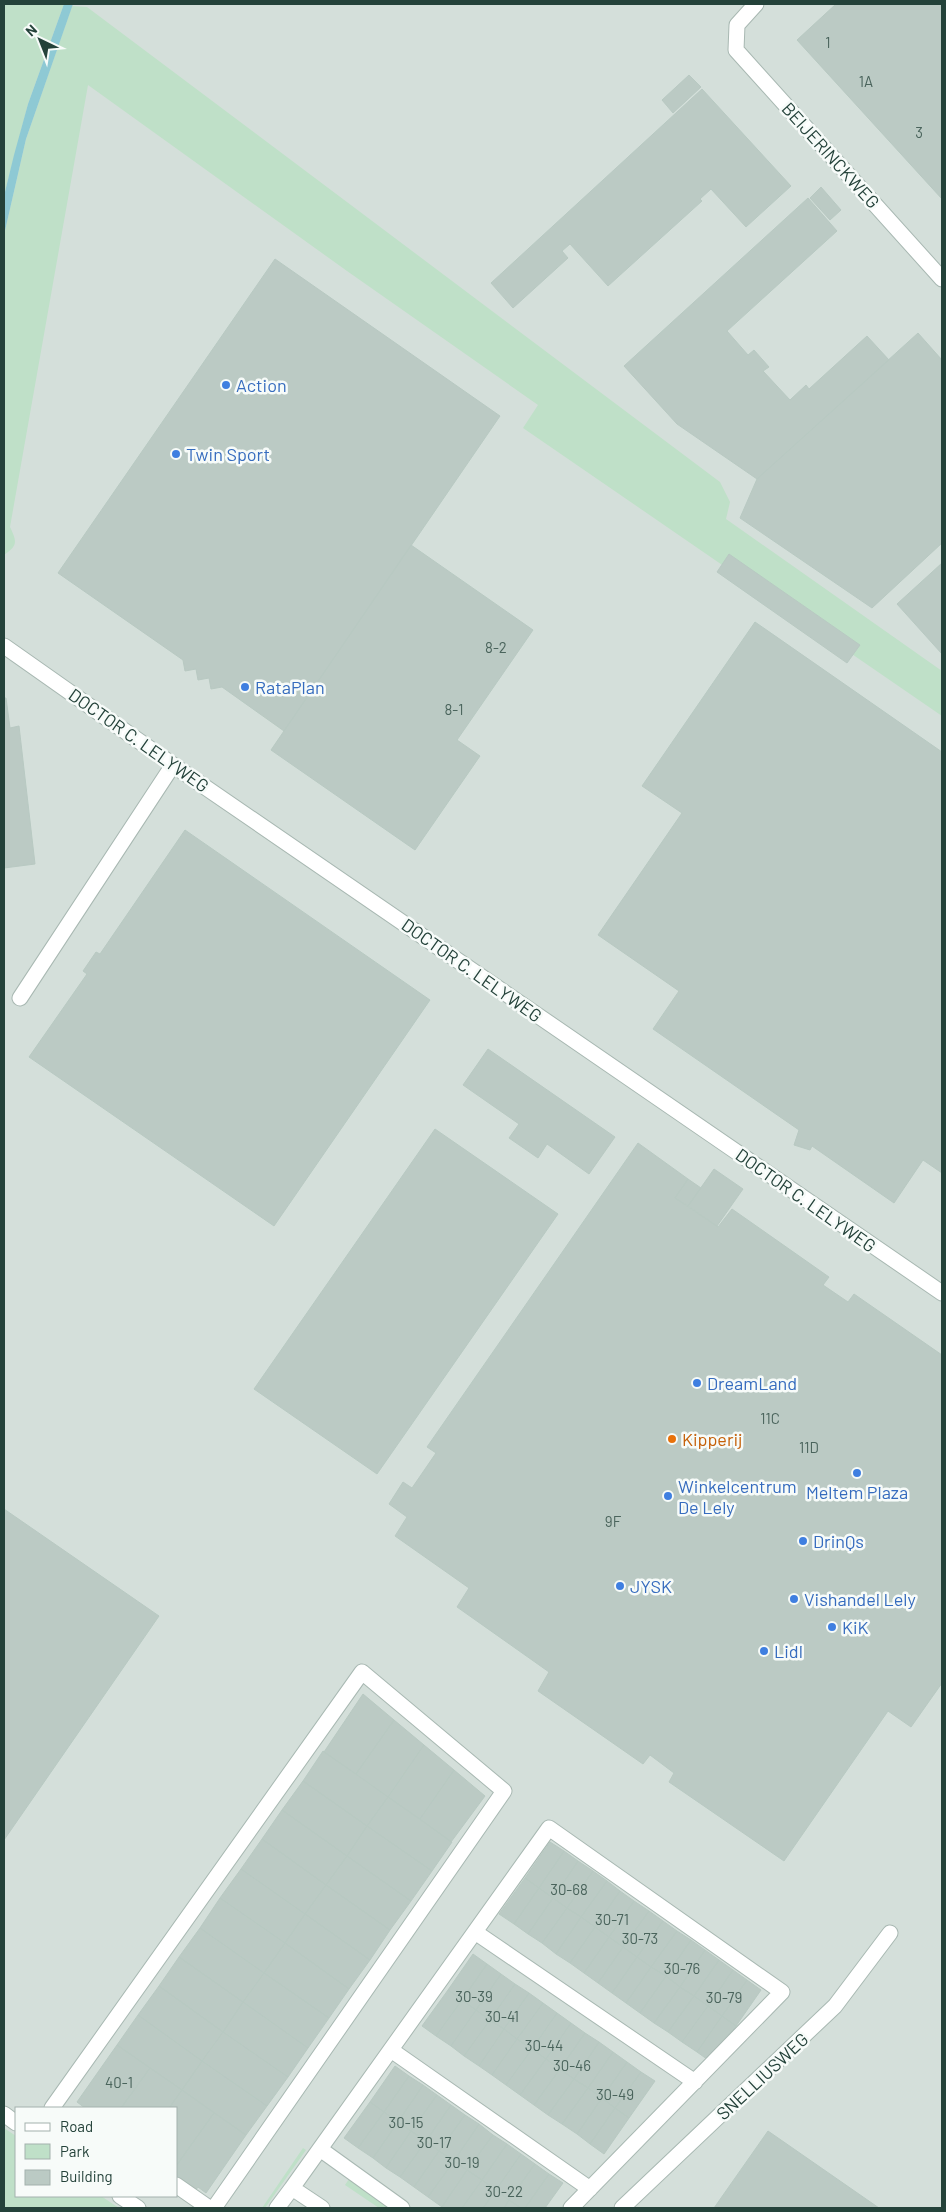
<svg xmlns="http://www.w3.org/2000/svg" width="946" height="2212" viewBox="0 0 946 2212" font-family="Barlow,sans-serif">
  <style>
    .built { fill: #d4dfda; fill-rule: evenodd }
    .green { fill: #bfe0c8 }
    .water { fill: #8ec9d4 }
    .building { fill: #bbcac4; stroke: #b8c9c2 }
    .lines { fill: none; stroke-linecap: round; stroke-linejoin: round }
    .minor-casing { stroke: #a8b8b2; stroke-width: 17 }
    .minor { stroke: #fff; stroke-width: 15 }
    .shop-dot { fill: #3f7fe0; stroke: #f7fbf9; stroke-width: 2 }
    .food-dot { fill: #e8710a; stroke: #f7fbf9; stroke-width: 2 }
    .labels { text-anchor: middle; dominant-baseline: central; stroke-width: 5; stroke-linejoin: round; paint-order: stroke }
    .number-label { font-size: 15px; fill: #4a645c }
    .street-label { font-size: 18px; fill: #24423a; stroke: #f7fbf9 }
    .shop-label { font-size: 18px; fill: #366cbe; stroke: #f7fbf9; text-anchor: start }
    .food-label { font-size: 18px; fill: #c56008; stroke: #f7fbf9; text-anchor: start }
  </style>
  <rect width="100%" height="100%" fill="#e6efeb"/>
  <!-- built -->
  <path class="built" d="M4,4H942V2208H4ZM16,2108H176V2196H16Z"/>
  <!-- green -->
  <path class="green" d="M4,4H64L28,104L4,196Z
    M72,6L87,7L720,482L730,502L726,519L942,671V716L523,428L538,405L347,271L88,85L10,527C17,542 18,545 4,555V235L26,139Z
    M4,2128L16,2136V2196H101L119,2208H4Z
    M303,2148L306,2150L265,2208H262Z
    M349,2179L391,2208H379L345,2185Z"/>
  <!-- water -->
  <path class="water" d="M64,4H73L26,139L4,235V196L14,155L28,104Z"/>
  <!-- building -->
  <path class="building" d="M836,4H942V199L797,40Z
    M689,75L701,87L673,113L662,100Z
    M702,89L791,186L746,227L711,189L700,199L702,201L608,286L570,244L562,251L568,258L513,308L491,283Z
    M821,187L841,210L830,220L810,198Z
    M808,198L837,231L727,331L748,355L754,350L769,367L763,371L790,400L806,385L809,389L867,336L889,360L757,479L677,424L624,366Z
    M275,259L500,416L284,731L222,687L211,689L209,678L198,680L196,669L185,671L183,660L58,573Z
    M918,333L942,360V543L872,608L740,518L757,479Z
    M411,545L533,630L457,740L480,756L415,850L271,750Z
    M729,554L860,645L847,663L717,572Z
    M942,563V654L897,604Z
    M755,622L942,752V1173L923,1160L894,1203L812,1146L810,1150L794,1145L799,1130L653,1029L679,991L598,935L682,813L642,786Z
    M4,698H6L10,728L19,726L35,864L4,868Z
    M185,830L430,1000L274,1226L29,1057L87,974L83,971L96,952L100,954Z
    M488,1049L615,1137L589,1174L547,1144L538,1158L509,1138L519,1124L463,1085Z
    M435,1129L558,1214L377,1474L254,1389Z
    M638,1143L688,1179L675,1198L718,1227L732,1209L829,1277L823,1285L848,1302L854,1294L942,1355V1683L911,1727L888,1711L784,1861L669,1782L674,1773L650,1755L643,1764L538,1691L549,1672L457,1607L469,1588L395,1536L407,1517L389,1504L403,1482L412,1488L436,1453L427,1447Z
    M714,1169L743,1189L717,1226L688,1206Z
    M688,1179L701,1188L688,1206L675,1198Z
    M4,1509L159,1616L4,1840Z
    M363,1694L394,1720L356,1774L324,1752Z
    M394,1720L424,1745L388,1797L356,1774Z
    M424,1745L454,1770L420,1819L388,1797Z
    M323,1751L388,1797L367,1826L303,1781Z
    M454,1770L485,1796L451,1842L420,1819Z
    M303,1781L367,1826L347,1856L282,1810Z
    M388,1797L452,1842L432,1871L367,1826Z
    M282,1810L347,1856L326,1885L262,1839Z
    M367,1826L432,1871L411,1901L347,1856Z
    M262,1839L326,1885L305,1914L241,1869Z
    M550,1842L564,1851L539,1888L525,1878Z
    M564,1851L578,1861L553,1898L539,1888Z
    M347,1856L411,1901L390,1930L326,1885Z
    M578,1861L593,1871L567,1908L553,1898Z
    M241,1869L305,1914L285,1943L220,1898Z
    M593,1871L607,1881L581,1917L567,1908Z
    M525,1878L539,1888L514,1924L499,1914Z
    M607,1881L620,1891L595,1927L581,1917Z
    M326,1885L390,1930L370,1960L305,1914Z
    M539,1888L553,1898L528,1934L514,1924Z
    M620,1891L634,1901L609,1937L595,1927Z
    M220,1898L285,1943L264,1973L200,1928Z
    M553,1898L567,1908L542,1943L528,1934Z
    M634,1901L649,1911L623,1947L609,1937Z
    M567,1908L581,1917L556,1954L542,1943Z
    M649,1911L663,1921L637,1957L623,1947Z
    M305,1914L370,1960L349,1989L285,1943Z
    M581,1917L595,1927L570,1963L556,1954Z
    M663,1921L677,1931L651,1967L637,1957Z
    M595,1927L609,1937L584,1973L570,1963Z
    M200,1928L264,1973L243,2002L179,1957Z
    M677,1931L691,1940L666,1976L651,1967Z
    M609,1937L623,1947L598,1983L584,1973Z
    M691,1940L705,1950L680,1987L666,1976Z
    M285,1943L349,1989L329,2018L264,1973Z
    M623,1947L637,1957L612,1993L598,1983Z
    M705,1950L719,1960L694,1996L680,1987Z
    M473,1954L487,1964L462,2000L448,1990Z
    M179,1957L243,2002L223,2032L159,1986Z
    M637,1957L651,1967L626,2003L612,1993Z
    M719,1960L733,1970L708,2006L694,1996Z
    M487,1964L501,1974L476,2010L462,2000Z
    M651,1967L666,1976L640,2013L626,2003Z
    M733,1970L747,1980L722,2016L708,2006Z
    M264,1973L329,2018L308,2048L243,2002Z
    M501,1974L515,1984L490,2020L476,2010Z
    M666,1976L680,1987L654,2023L640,2013Z
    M747,1980L761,1990L736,2026L722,2016Z
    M515,1984L529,1993L504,2029L490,2020Z
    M159,1986L223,2032L202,2061L138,2015Z
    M680,1987L694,1996L668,2032L654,2023Z
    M448,1990L462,2000L436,2036L422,2026Z
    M529,1993L543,2003L517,2039L504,2029Z
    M694,1996L708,2006L682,2042L668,2032Z
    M462,2000L476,2010L451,2046L436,2036Z
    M243,2002L308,2048L288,2077L223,2032Z
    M543,2003L557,2013L532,2049L517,2039Z
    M708,2006L722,2016L697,2052L682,2042Z
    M476,2010L490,2020L464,2056L451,2046Z
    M557,2013L571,2023L546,2059L532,2049Z
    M138,2015L202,2061L182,2090L117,2045Z
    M722,2016L736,2026L711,2062L697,2052Z
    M490,2020L504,2029L479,2066L464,2056Z
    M571,2023L585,2033L560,2069L546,2059Z
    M504,2029L517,2039L492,2075L479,2066Z
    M223,2032L288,2077L267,2106L202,2061Z
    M585,2033L599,2042L574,2079L560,2069Z
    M517,2039L532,2049L506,2085L492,2075Z
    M599,2042L613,2052L588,2088L574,2079Z
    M117,2045L150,2068L121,2108H85L77,2102Z
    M532,2049L546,2059L520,2095L506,2085Z
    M613,2052L627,2062L602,2098L588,2088Z
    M546,2059L560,2069L534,2105L520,2095Z
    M202,2061L267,2106L246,2135L182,2090Z
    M627,2062L641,2072L615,2108L602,2098Z
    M395,2066L409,2076L384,2112L370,2102Z
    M150,2068L182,2090L169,2108H121Z
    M560,2069L574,2079L548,2115L534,2105Z
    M641,2072L655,2081L629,2118L615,2108Z
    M409,2076L423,2085L398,2122L384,2112Z
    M574,2079L588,2088L562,2124L548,2115Z
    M423,2085L437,2095L411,2131L398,2122Z
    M588,2088L602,2098L577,2134L562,2124Z
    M182,2090L214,2113L176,2166V2108H169Z
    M437,2095L451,2105L426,2141L411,2131Z
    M602,2098L615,2108L590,2144L577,2134Z
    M370,2102L384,2112L358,2148L344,2138Z
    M451,2105L465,2115L439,2151L426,2141Z
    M615,2108L629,2118L604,2154L590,2144Z
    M384,2112L398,2122L373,2158L358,2148Z
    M214,2113L246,2135L206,2193L198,2187L195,2191L176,2179V2166Z
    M465,2115L479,2124L454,2161L439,2151Z
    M398,2122L411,2131L386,2168L373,2158Z
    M479,2124L493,2135L467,2170L454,2161Z
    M411,2131L426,2141L400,2177L386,2168Z
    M768,2131L879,2208H714Z
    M493,2135L507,2144L482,2180L467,2170Z
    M426,2141L439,2151L414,2187L400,2177Z
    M507,2144L521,2154L496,2190L482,2180Z
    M439,2151L454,2161L428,2197L414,2187Z
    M521,2154L535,2164L509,2200L496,2190Z
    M454,2161L467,2170L442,2207L428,2197Z
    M535,2164L549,2174L525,2208H521L509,2200Z
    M467,2170L482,2180L462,2208H444L442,2207Z
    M549,2174L563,2183L545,2208H525Z
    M482,2180L496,2190L483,2208H462Z
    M496,2190L509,2200L504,2208H483Z
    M509,2200L521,2208H504Z"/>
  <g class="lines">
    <!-- minor casing -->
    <g class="minor-casing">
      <path id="minor" d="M756,4L737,25L736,50L942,279
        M4,646L173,765L942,1293
        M20,998L173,765
        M475,1932L695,2082
        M391,2050L590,2189
        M52,2108L362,1672L504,1791L214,2208
        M4,2114L16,2123
        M320,2149L402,2208
        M176,2185L209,2208
        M292,2188L549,1828L782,1992L571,2208
        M120,2196L138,2208
        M277,2208L292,2188L322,2208
        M622,2208L835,2006L890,1933"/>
    </g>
    <!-- minor -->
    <use href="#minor" class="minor"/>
  </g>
  <!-- markers -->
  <g class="shop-dot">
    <circle cx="226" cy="385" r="5"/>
    <circle cx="176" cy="454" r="5"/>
    <circle cx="245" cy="687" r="5"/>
    <circle cx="697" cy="1383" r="5"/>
    <circle cx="857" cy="1473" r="5"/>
    <circle cx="668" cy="1496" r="5"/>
    <circle cx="803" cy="1541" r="5"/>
    <circle cx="620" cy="1586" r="5"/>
    <circle cx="794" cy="1599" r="5"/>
    <circle cx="832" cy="1627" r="5"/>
    <circle cx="764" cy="1651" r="5"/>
  </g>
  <circle class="food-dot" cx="672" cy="1439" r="5"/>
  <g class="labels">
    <!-- number labels -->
    <g class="number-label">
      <text x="828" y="42">1</text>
      <text x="866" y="81">1A</text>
      <text x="919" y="132">3</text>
      <text x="496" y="647">8-2</text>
      <text x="454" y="709">8-1</text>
      <text x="770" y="1418">11C</text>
      <text x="809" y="1447">11D</text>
      <text x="613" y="1521">9F</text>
      <text x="569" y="1889">30-68</text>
      <text x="612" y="1919">30-71</text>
      <text x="640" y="1938">30-73</text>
      <text x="682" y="1968">30-76</text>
      <text x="474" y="1996">30-39</text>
      <text x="724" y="1997">30-79</text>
      <text x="502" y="2016">30-41</text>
      <text x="544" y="2045">30-44</text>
      <text x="572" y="2065">30-46</text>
      <text x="119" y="2082">40-1</text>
      <text x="615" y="2094">30-49</text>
      <text x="406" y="2122">30-15</text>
      <text x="434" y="2142">30-17</text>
      <text x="462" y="2162">30-19</text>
      <text x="504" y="2191">30-22</text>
    </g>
    <!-- street labels -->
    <g class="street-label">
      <text transform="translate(831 155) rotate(48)">BEIJERINCKWEG</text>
      <text transform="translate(139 740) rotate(35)">DOCTOR C. LELYWEG</text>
      <text transform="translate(472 970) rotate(35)">DOCTOR C. LELYWEG</text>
      <text transform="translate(806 1200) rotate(35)">DOCTOR C. LELYWEG</text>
      <text transform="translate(762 2076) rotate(-43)">SNELLIUSWEG</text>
    </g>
    <!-- shop labels -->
    <g class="shop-label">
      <text x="236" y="385">Action</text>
      <text x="186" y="454">Twin Sport</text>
      <text x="255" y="687">RataPlan</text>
      <text x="707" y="1383">DreamLand</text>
      <text x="678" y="1486">Winkelcentrum<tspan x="678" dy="21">De Lely</tspan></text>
      <text x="857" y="1492" text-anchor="middle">Meltem Plaza</text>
      <text x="813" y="1541">DrinQs</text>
      <text x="630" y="1586">JYSK</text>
      <text x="804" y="1599">Vishandel Lely</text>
      <text x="842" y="1627">KiK</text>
      <text x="774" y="1651">Lidl</text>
    </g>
    <!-- food labels -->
    <g class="food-label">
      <text x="682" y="1439">Kipperij</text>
    </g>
  </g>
  <!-- border -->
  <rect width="946" height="2212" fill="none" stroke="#24423a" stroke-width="10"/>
  <!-- legend -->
  <rect x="15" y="2107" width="162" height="90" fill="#f7fbf9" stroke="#a3b1ad"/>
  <rect x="25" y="2123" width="25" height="8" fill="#ffffff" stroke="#a3b1ad"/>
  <text x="60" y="2132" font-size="15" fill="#24423a">Road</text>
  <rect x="25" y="2144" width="25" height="15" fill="#bfe0c8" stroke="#a3b1ad"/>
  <text x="60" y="2157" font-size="15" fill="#24423a">Park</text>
  <rect x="25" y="2170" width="25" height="15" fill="#bbcac4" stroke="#a3b1ad"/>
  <text x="60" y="2182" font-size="15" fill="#24423a">Building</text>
  <!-- north arrow -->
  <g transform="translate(40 40) rotate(317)" stroke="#f7fbf9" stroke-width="4" paint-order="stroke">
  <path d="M0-4L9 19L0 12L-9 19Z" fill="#24423a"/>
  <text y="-8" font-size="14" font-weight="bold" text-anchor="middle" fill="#24423a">N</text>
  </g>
</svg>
